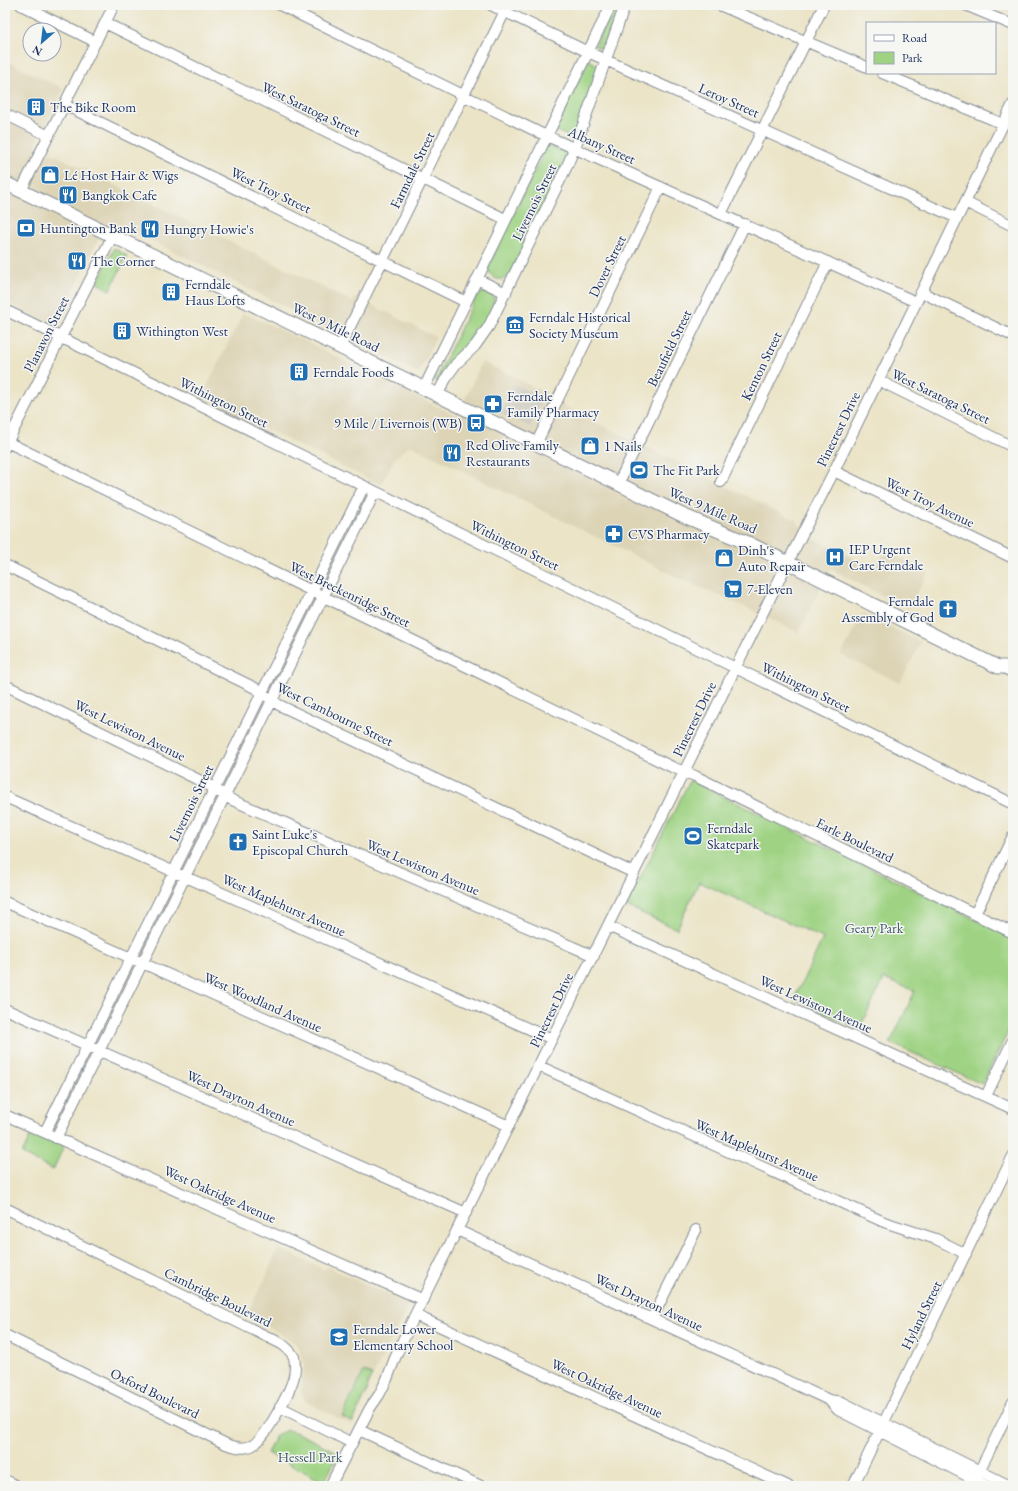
<svg xmlns="http://www.w3.org/2000/svg" width="1018" height="1491" viewBox="0 0 1018 1491" font-family="'EB Garamond',serif">
  <style>
    .built { fill: #ddd4b6 }
    .industrial { fill: #c7c5b8 }
    .green { fill: #9fd383; stroke: #5d8170 }
    .lines { fill: none; stroke-linecap: round; stroke-linejoin: round }
    .minor-casing { stroke: #838a92; stroke-width: 12 }
    .major-casing { stroke: #838a92; stroke-width: 15 }
    .minor { stroke: #fff; stroke-width: 10 }
    .major { stroke: #fff; stroke-width: 13 }
    .labels { text-anchor: middle; dominant-baseline: central; stroke-width: 3; stroke-linejoin: round; paint-order: stroke }
    .street-label { font-size: 14px; fill: #1b2f5e; stroke: #f6f6f2 }
    .poi-label { font-size: 14px; fill: #1b2f5e; stroke: #f6f6f2; text-anchor: start }
    .park-label { font-size: 14px; fill: #3c5867; stroke: #f6f6f2 }
  </style>
  <rect width="100%" height="100%" fill="#f6f6f2"/>
  <filter id="ink" filterUnits="userSpaceOnUse"><feTurbulence type="fractalNoise" baseFrequency=".025" numOctaves="2"/><feDisplacementMap in="SourceGraphic" scale="8" xChannelSelector="R" yChannelSelector="G"/><feConvolveMatrix kernelMatrix="1 2 1 2 8 2 1 2 1" color-interpolation-filters="sRGB"/></filter>
  <filter id="wash" filterUnits="userSpaceOnUse"><feTurbulence type="fractalNoise" baseFrequency=".012" numOctaves="4" result="noise"/><feDisplacementMap in="SourceGraphic" scale="16" xChannelSelector="R" yChannelSelector="G"/><feGaussianBlur stdDeviation="0.9" result="paint"/><feColorMatrix in="noise" values="0 0 0 0 0 0 0 0 0 0 0 0 0 0 0 0 0 1.4 0 .05"/><feComposite in="paint" operator="in"/></filter>
  <g filter="url(#wash)">
    <rect width="100%" height="100%" fill="#ebe4c7"/>
    <!-- built -->
    <path class="built" d="M5,60L64,89L36,145L143,199L353,302L356,297L436,337L418,373L128,229L119,247L99,238L57,325L5,302Z
      M243,313L278,328L457,416L482,362L558,399L557,402L597,423L795,520L814,539L874,568L886,551L928,572L909,609L830,569L798,633L770,618L681,579L410,445L394,459L381,485L201,398Z
      M863,613L921,642L900,683L841,655Z
      M278,1248L325,1270L327,1267L409,1303L369,1384L368,1393L352,1425L305,1401L302,1395L301,1390L304,1364L299,1348L295,1343L276,1331L246,1316L265,1279Z"/>
    <!-- industrial -->
    <path class="industrial" d="M514,384L543,398L530,427L501,413Z"/>
    <!-- green -->
    <path class="green" d="M615,5H620L609,31L604,50L595,46Z
      M588,60L599,66L574,139L554,130Z
      M547,145L569,154L510,274C502,284 489,279 488,267Z
      M114,248L127,256L110,290L97,283Z
      M481,293C525,288 445,376 439,383L435,381L476,297Z
      M690,780L1013,938V1022L982,1084L890,1043L915,991L884,979L859,1029L794,999L823,938L699,882L677,929L626,906Z
      M32,1132L64,1146L53,1170L22,1154Z
      M364,1371L372,1375L368,1383L367,1391L353,1422L342,1417Z
      M287,1430L295,1432L339,1453L324,1482L267,1453L276,1435Z"/>
  </g>
  <g filter="url(#ink)">
    <g class="lines">
      <!-- minor casing -->
      <g class="minor-casing">
        <path id="minor" d="M21,5L96,42
          M280,5L538,132L916,302
          M491,5L588,52L957,218
          M719,5L867,67
          M965,5L1013,25
          M105,23L505,219
          M882,73L1003,124
          M65,105L466,302
          M5,114L49,136
          M21,191L114,5
          M965,202L1013,226
          M721,214L824,5
          M477,279L506,293
          M921,292L1013,336
          M5,310L1013,804
          M340,347L508,5
          M878,380L1013,447
          M424,388L611,5
          M437,395L448,375L456,364L475,346L489,326L567,166L577,142L625,5
          M5,441L672,767L695,776L1013,933
          M536,444L661,187
          M5,447L113,235
          M834,471L1013,558
          M721,482L828,262
          M618,484L745,224
          M5,565L255,688L279,705L634,873
          M5,685L207,784L232,800L594,956
          M5,797L552,1039
          M5,902L509,1126
          M975,914L1013,836
          M608,926L1013,1109
          M5,1009L466,1213
          M539,1066L884,1222L936,1239L966,1254
          M986,1096L1013,1040
          M5,1115L423,1300
          M45,1132L364,486
          M56,1138L375,492
          M5,1208L282,1344C287,1348 291,1351 294,1357C295,1362 295,1371 294,1376C291,1390 266,1438 253,1445C244,1450 235,1447 226,1444L5,1335
          M457,1230L829,1400L842,1402L1010,1486
          M415,1315L788,1486
          M652,1319L696,1230
          M829,1400L838,1410L987,1486
          M280,1407L352,1443
          M359,1430L481,1486
          M977,1476L1013,1402
          M5,1480L17,1486
          M330,1486L370,1408L379,1395L387,1379L397,1353L415,1315L781,576L834,471L1013,104
          M853,1486L1013,1156"/>
      </g>
      <!-- major casing -->
      <g class="major-casing">
        <path id="major" d="M5,183L682,515L750,544L998,667H1005L1013,671"/>
      </g>
      <!-- minor -->
      <use href="#minor" class="minor"/>
      <!-- major -->
      <use href="#major" class="major"/>
    </g>
  </g>
  <!-- icons -->
  <defs>
    <g id="building-square" transform="scale(1)"><rect x="-9" y="-9" width="18" height="18" rx="4" fill="#1f6fb2" stroke="#f6f6f2"/><path d="M-4-6H4V6H1V3H-1V6H-4ZM-2.5-4.3h1.7v1.8h-1.7ZM.8-4.3h1.7v1.8H.8ZM-2.5-1h1.7V.8h-1.7ZM.8-1h1.7V.8H.8Z" fill="#fff"/></g>
    <g id="shop-square" transform="scale(1)"><rect x="-9" y="-9" width="18" height="18" rx="4" fill="#1f6fb2" stroke="#f6f6f2"/><path d="M-5-2.5h2.3a2.7 3.5 0 0 1 5.4 0H5L5.5 6h-11ZM-1.5-2.5h3a1.5 2.3 0 0 0-3 0Z" fill="#fff"/></g>
    <g id="restaurant-square" transform="scale(1)"><rect x="-9" y="-9" width="18" height="18" rx="4" fill="#1f6fb2" stroke="#f6f6f2"/><path d="M-5-6h1v4h1v-4h1v4h1v-4h1v5L-1.5 .5V6h-2V.5L-5-1ZM5-6V6H3V1.5H1.5Q1.5-4 5-6Z" fill="#fff"/></g>
    <g id="bank-square" transform="scale(1)"><rect x="-9" y="-9" width="18" height="18" rx="4" fill="#1f6fb2" stroke="#f6f6f2"/><path d="M-6-4H6V4H-6ZM0-2.3a2.3 2.3 0 1 0 0 4.6a2.3 2.3 0 1 0 0-4.6Z" fill="#fff"/></g>
    <g id="museum-square" transform="scale(1)"><rect x="-9" y="-9" width="18" height="18" rx="4" fill="#1f6fb2" stroke="#f6f6f2"/><path d="M0-6L6-3V-2H-6V-3ZM-5-1h2V3h-2ZM-1-1h2V3h-2ZM3-1h2V3H3ZM-6 4H6V6H-6Z" fill="#fff"/></g>
    <g id="pharmacy-square" transform="scale(1)"><rect x="-9" y="-9" width="18" height="18" rx="4" fill="#1f6fb2" stroke="#f6f6f2"/><path d="M-2-6h4v4h4v4h-4v4h-4v-4h-4v-4h4Z" fill="#fff"/></g>
    <g id="bus-square" transform="scale(1)"><rect x="-9" y="-9" width="18" height="18" rx="4" fill="#1f6fb2" stroke="#f6f6f2"/><path d="M-5-6H5V4H4V6H2V4H-2V6H-4V4H-5ZM-3.5-4V0h7V-4ZM-3.5 1.2v1.5H-2V1.2ZM2 1.2v1.5H3.5V1.2Z" fill="#fff"/></g>
    <g id="stadium-square" transform="scale(1)"><rect x="-9" y="-9" width="18" height="18" rx="4" fill="#1f6fb2" stroke="#f6f6f2"/><path d="M0-5a6.5 5 0 1 0 0 10a6.5 5 0 1 0 0-10ZM-3.5-1.8h7v3.6h-7Z" fill="#fff"/></g>
    <g id="hospital-square" transform="scale(1)"><rect x="-9" y="-9" width="18" height="18" rx="4" fill="#1f6fb2" stroke="#f6f6f2"/><path d="M-5-5h3v3.5h4V-5h3V5h-3V1.5h-4V5h-3Z" fill="#fff"/></g>
    <g id="supermarket-square" transform="scale(1)"><rect x="-9" y="-9" width="18" height="18" rx="4" fill="#1f6fb2" stroke="#f6f6f2"/><path d="M-6-5.5h2.5l.6 2H6L4.5 2H-2.5L-4.4-4H-6ZM-1.5 3.2a1.3 1.3 0 1 0 .1 0ZM3 3.2a1.3 1.3 0 1 0 .1 0Z" fill="#fff"/></g>
    <g id="church-square" transform="scale(1)"><rect x="-9" y="-9" width="18" height="18" rx="4" fill="#1f6fb2" stroke="#f6f6f2"/><path d="M-1.2-6h2.4v3.5h3.3v2.4h-3.3V6h-2.4V-.1h-3.3v-2.4h3.3Z" fill="#fff"/></g>
    <g id="school-square" transform="scale(1)"><rect x="-9" y="-9" width="18" height="18" rx="4" fill="#1f6fb2" stroke="#f6f6f2"/><path d="M0-5L7-2L0 1L-7-2ZM-4 1L0 2.5L4 1V4Q0 6-4 4Z" fill="#fff"/></g>
  </defs>
  <g fill-rule="evenodd">
    <use href="#building-square" x="36" y="107"/>
    <use href="#shop-square" x="50" y="175"/>
    <use href="#restaurant-square" x="68" y="195"/>
    <use href="#bank-square" x="26" y="228"/>
    <use href="#restaurant-square" x="150" y="229"/>
    <use href="#restaurant-square" x="77" y="261"/>
    <use href="#building-square" x="171" y="292"/>
    <use href="#museum-square" x="515" y="325"/>
    <use href="#building-square" x="122" y="331"/>
    <use href="#building-square" x="299" y="372"/>
    <use href="#pharmacy-square" x="493" y="404"/>
    <use href="#bus-square" x="476" y="423"/>
    <use href="#shop-square" x="590" y="446"/>
    <use href="#restaurant-square" x="452" y="453"/>
    <use href="#stadium-square" x="639" y="470"/>
    <use href="#pharmacy-square" x="614" y="534"/>
    <use href="#hospital-square" x="835" y="557"/>
    <use href="#shop-square" x="724" y="558"/>
    <use href="#supermarket-square" x="733" y="589"/>
    <use href="#church-square" x="948" y="609"/>
    <use href="#stadium-square" x="693" y="836"/>
    <use href="#church-square" x="238" y="842"/>
    <use href="#school-square" x="339" y="1337"/>
  </g>
  <g class="labels">
    <!-- street labels -->
    <g class="street-label">
      <text transform="translate(729 100) rotate(24)">Leroy Street</text>
      <text transform="translate(311 109) rotate(26)">West Saratoga Street</text>
      <text transform="translate(602 145) rotate(24)">Albany Street</text>
      <text transform="translate(412 170) rotate(-64)">Farmdale Street</text>
      <text transform="translate(271 190) rotate(26)">West Troy Street</text>
      <text transform="translate(534 202) rotate(-64)">Livernois Street</text>
      <text transform="translate(607 266) rotate(-64)">Dover Street</text>
      <text transform="translate(336 327) rotate(26)">West 9 Mile Road</text>
      <text transform="translate(46 334) rotate(-63)">Planavon Street</text>
      <text transform="translate(669 348) rotate(-64)">Beaufield Street</text>
      <text transform="translate(761 366) rotate(-64)">Kenton Street</text>
      <text transform="translate(941 396) rotate(26)">West Saratoga Street</text>
      <text transform="translate(224 402) rotate(26)">Withington Street</text>
      <text transform="translate(838 429) rotate(-64)">Pinecrest Drive</text>
      <text transform="translate(930 502) rotate(26)">West Troy Avenue</text>
      <text transform="translate(713 510) rotate(24)">West 9 Mile Road</text>
      <text transform="translate(515 545) rotate(26)">Withington Street</text>
      <text transform="translate(350 594) rotate(26)">West Breckenridge Street</text>
      <text transform="translate(806 687) rotate(26)">Withington Street</text>
      <text transform="translate(335 714) rotate(26)">West Cambourne Street</text>
      <text transform="translate(694 719) rotate(-64)">Pinecrest Drive</text>
      <text transform="translate(130 730) rotate(26)">West Lewiston Avenue</text>
      <text transform="translate(191 803) rotate(-64)">Livernois Street</text>
      <text transform="translate(855 840) rotate(26)">Earle Boulevard</text>
      <text transform="translate(423 867) rotate(23)">West Lewiston Avenue</text>
      <text transform="translate(284 905) rotate(24)">West Maplehurst Avenue</text>
      <text transform="translate(263 1002) rotate(24)">West Woodland Avenue</text>
      <text transform="translate(816 1004) rotate(24)">West Lewiston Avenue</text>
      <text transform="translate(551 1010) rotate(-64)">Pinecrest Drive</text>
      <text transform="translate(241 1098) rotate(24)">West Drayton Avenue</text>
      <text transform="translate(757 1150) rotate(24)">West Maplehurst Avenue</text>
      <text transform="translate(220 1194) rotate(24)">West Oakridge Avenue</text>
      <text transform="translate(218 1297) rotate(26)">Cambridge Boulevard</text>
      <text transform="translate(649 1302) rotate(25)">West Drayton Avenue</text>
      <text transform="translate(921 1315) rotate(-64)">Hyland Street</text>
      <text transform="translate(607 1388) rotate(25)">West Oakridge Avenue</text>
      <text transform="translate(155 1393) rotate(26)">Oxford Boulevard</text>
    </g>
    <!-- poi labels -->
    <g class="poi-label">
      <text x="50" y="107">The Bike Room</text>
      <text x="64" y="175">Lé Host Hair &amp; Wigs</text>
      <text x="82" y="195">Bangkok Cafe</text>
      <text x="40" y="228">Huntington Bank</text>
      <text x="164" y="229">Hungry Howie's</text>
      <text x="91" y="261">The Corner</text>
      <text x="185" y="284">Ferndale<tspan x="185" dy="16">Haus Lofts</tspan></text>
      <text x="529" y="317">Ferndale Historical<tspan x="529" dy="16">Society Museum</tspan></text>
      <text x="136" y="331">Withington West</text>
      <text x="313" y="372">Ferndale Foods</text>
      <text x="507" y="396">Ferndale<tspan x="507" dy="16">Family Pharmacy</tspan></text>
      <text x="462" y="423" text-anchor="end">9 Mile / Livernois (WB)</text>
      <text x="466" y="445">Red Olive Family<tspan x="466" dy="16">Restaurants</tspan></text>
      <text x="604" y="446">1 Nails</text>
      <text x="653" y="470">The Fit Park</text>
      <text x="628" y="534">CVS Pharmacy</text>
      <text x="849" y="549">IEP Urgent<tspan x="849" dy="16">Care Ferndale</tspan></text>
      <text x="738" y="550">Dinh's<tspan x="738" dy="16">Auto Repair</tspan></text>
      <text x="747" y="589">7-Eleven</text>
      <text x="934" y="601" text-anchor="end">Ferndale<tspan x="934" dy="16">Assembly of God</tspan></text>
      <text x="707" y="828">Ferndale<tspan x="707" dy="16">Skatepark</tspan></text>
      <text x="252" y="834">Saint Luke's<tspan x="252" dy="16">Episcopal Church</tspan></text>
      <text x="353" y="1329">Ferndale Lower<tspan x="353" dy="16">Elementary School</tspan></text>
    </g>
    <!-- park labels -->
    <g class="park-label">
      <text x="874" y="928">Geary Park</text>
      <text x="310" y="1457">Hessell Park</text>
    </g>
  </g>
  <!-- margin -->
  <rect width="1018" height="1491" fill="none" stroke="#f6f6f2" stroke-width="20"/>
  <!-- legend -->
  <rect x="866" y="22" width="130" height="52" fill="#f6f6f2" stroke="#9ea6b7"/>
  <rect x="874" y="35" width="20" height="6" fill="#ffffff" stroke="#9ea6b7"/>
  <text x="902" y="42" font-size="12" fill="#1b2f5e">Road</text>
  <rect x="874" y="52" width="20" height="12" fill="#9fd383" stroke="#9ea6b7"/>
  <text x="902" y="62" font-size="12" fill="#1b2f5e">Park</text>
  <!-- north arrow -->
  <g transform="translate(42 42) rotate(208)"><circle r="19" fill="#f6f6f2" stroke="#9ea6b7"/>
  <path d="M0-3L7 15L0 10L-7 15Z" fill="#1f6fb2"/>
  <text y="-6" font-size="11" font-weight="bold" text-anchor="middle" fill="#1b2f5e">N</text>
  </g>
</svg>
